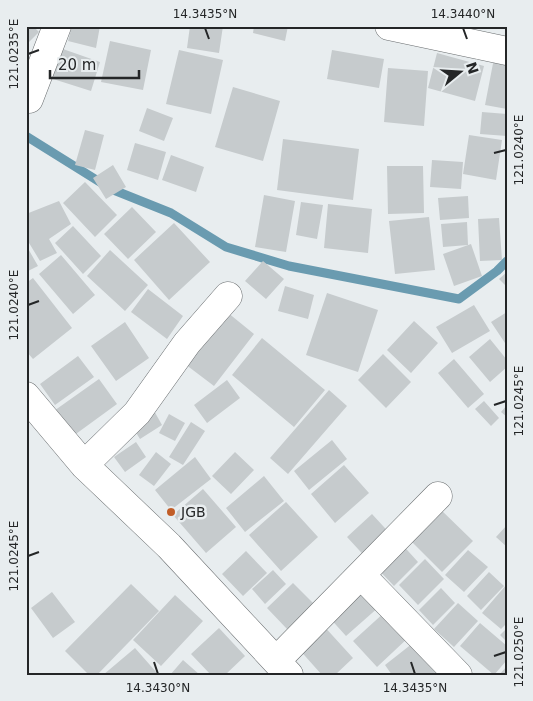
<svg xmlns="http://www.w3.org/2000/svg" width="533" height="701" viewBox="0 0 533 701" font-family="'DejaVu Sans',sans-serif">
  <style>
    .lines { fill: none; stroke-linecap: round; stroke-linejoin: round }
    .stream { stroke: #6a9bb0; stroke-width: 9 }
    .building { fill: #c6cbcd }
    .street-casing { stroke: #696d6f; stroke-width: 29 }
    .street { stroke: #fff; stroke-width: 28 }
    .ticks { fill: none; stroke: #242627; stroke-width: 2 }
    .poi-dot { fill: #c15d27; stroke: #e8edef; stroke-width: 2 }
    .labels { text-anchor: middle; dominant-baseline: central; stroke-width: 5; stroke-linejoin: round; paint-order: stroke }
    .poi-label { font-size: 14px; fill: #242627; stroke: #e8edef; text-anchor: start }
    .neatline { fill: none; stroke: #242627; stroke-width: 2 }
    .ticks-label { font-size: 12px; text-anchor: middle; fill: #242627 }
  </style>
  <rect width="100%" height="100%" fill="#e8edef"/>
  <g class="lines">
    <!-- stream -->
    <path class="stream" d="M26,136L111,189L171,213L226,247L289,266L459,299L497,271L507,261"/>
  </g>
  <!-- building -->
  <path class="building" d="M26,26H33L39,32L26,45Z
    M72,26H100L96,48L68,41Z
    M190,26H223L219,53L187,48Z
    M254,26H288L285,41L253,33Z
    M110,41L151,50L143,90L101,82Z
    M60,48L100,62L91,91L50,78Z
    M179,50L223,60L211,114L166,104Z
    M332,50L384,59L379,88L327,79Z
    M437,53L484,66L475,101L428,88Z
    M495,53L507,55V109L485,105Z
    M388,68L428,71L424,126L384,122Z
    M233,87L280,101L263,161L215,147Z
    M147,108L173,118L164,141L139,131Z
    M482,112L507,114V136L480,134Z
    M85,130L104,135L95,170L75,165Z
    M469,135L502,140L496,180L463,174Z
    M283,139L359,149L353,200L277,190Z
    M135,143L166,152L158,180L127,170Z
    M171,155L204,167L196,192L162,180Z
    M432,160L463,162L461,189L430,187Z
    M113,165L126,187L106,199L93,178Z
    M387,166H423L424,213L388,214Z
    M85,182L117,215L95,237L63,203Z
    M264,195L295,201L286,252L255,247Z
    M468,196L469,218L440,220L438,198Z
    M59,201L71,224L49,239L57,253L40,261L26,238V214Z
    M301,202L323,205L317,239L296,235Z
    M328,204L372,209L368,253L324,248Z
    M132,207L156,232L128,259L104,234Z
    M429,217L435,270L395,274L389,221Z
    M499,218L502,260L480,261L478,219Z
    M467,222L468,245L443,247L441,224Z
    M174,223L210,262L169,300L134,260Z
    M73,226L101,256L83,274L55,243Z
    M471,244L482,276L454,286L443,254Z
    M26,245L38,266L26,272Z
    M110,250L148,285L125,311L87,276Z
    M61,255L95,295L73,314L39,274Z
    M263,261L284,279L266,299L245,281Z
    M507,272V287L499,279Z
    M33,278L72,328L33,359L26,351V283Z
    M285,286L314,295L308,319L278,311Z
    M148,289L183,316L167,339L131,312Z
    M327,293L378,310L358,372L306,355Z
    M474,305L490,331L452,353L436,327Z
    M222,308L254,334L214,386L181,361Z
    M507,312V346L491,322Z
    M414,321L438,343L411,373L387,350Z
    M125,322L149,358L116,381L91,346Z
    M262,338L325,390L294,427L232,375Z
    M490,339L507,360V367L490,382L469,357Z
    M383,354L411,382L386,408L358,380Z
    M78,356L94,377L55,405L40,384Z
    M454,359L484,394L468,408L438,373Z
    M99,379L117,404L69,439L51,413Z
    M227,380L240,398L207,423L194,405Z
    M329,390L347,406L288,474L270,458Z
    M484,401L499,418L491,426L475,409Z
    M507,405V417L501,412Z
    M153,409L162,425L140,439L130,423Z
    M169,414L185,423L175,441L159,433Z
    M191,422L205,431L183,465L169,457Z
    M332,440L347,459L309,490L294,471Z
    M136,442L146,457L125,472L114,457Z
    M156,452L171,464L154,486L139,475Z
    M235,452L254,470L231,494L212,476Z
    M195,457L211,479L171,510L155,490Z
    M344,465L369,493L335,523L311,494Z
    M264,476L284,501L245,532L226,508Z
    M203,489L236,527L206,553L173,515Z
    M286,502L318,537L281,571L249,535Z
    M438,507L473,541L442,572L408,538Z
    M372,514L395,539L370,562L347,537Z
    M507,525V547L496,537Z
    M399,541L418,562L394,586L374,565Z
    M468,550L488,567L464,592L445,575Z
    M246,551L267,573L243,596L222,574Z
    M425,559L444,579L418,605L399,585Z
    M273,570L286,584L265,604L252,589Z
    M489,572L504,586L481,610L467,596Z
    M293,583L313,603L287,629L267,608Z
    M131,584L159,611L97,675H89L65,651Z
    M507,584V623L501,629L482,613Z
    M362,586L380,606L346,636L328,616Z
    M441,588L455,603L433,625L419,610Z
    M52,592L75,622L53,638L31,608Z
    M175,595L203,621L161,666L133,640Z
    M458,603L478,621L454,647L434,629Z
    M386,611L409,637L377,667L353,641Z
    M480,623L507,646V660L494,675L460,646Z
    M322,624L353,658L335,675H322L297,647Z
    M219,628L245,656L225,675H211L191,654Z
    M507,628V642L500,635Z
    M413,643L437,675H392L385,665Z
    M135,648L157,673L103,675Z
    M183,660L200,675H170Z
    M507,666V675H499Z"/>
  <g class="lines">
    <!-- street casing -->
    <g class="street-casing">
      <path id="street" d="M389,26L507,51
        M29,99L57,26
        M26,396L84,465L169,546L289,675
        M84,465L137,413L187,343L228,296
        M361,575L458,675
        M276,661L438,496"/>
    </g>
    <!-- street -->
    <use href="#street" class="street"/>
  </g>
  <!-- ticks -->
  <path class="ticks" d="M205,28L209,39M463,28L467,39M28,54L39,50M494,153L506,150M28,305L39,301M494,405L506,401M28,556L39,552M494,656L506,652M154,662L158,674M411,662L415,674"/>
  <!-- markers -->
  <circle class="poi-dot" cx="171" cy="512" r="5"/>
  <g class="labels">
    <!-- poi labels -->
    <g class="poi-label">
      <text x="181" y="512">JGB</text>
    </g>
  </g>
  <!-- border -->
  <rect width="533" height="701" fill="none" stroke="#e8edef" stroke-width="55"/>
  <!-- north arrow -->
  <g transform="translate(460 72) rotate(72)" stroke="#e8edef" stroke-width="4" paint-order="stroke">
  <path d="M0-4L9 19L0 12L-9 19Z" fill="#242627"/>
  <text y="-8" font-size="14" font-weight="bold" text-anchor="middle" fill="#242627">N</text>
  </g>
  <!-- scale -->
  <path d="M50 70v8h89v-8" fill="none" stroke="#242627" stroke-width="2.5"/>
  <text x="58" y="70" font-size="15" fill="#242627" stroke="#e8edef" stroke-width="4" paint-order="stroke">20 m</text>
  <rect x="28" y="28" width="478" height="646" class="neatline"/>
  <g class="ticks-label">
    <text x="205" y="18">14.3435°N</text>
    <text x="463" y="18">14.3440°N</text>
    <text transform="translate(14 54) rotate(-90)" y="4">121.0235°E</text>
    <text transform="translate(519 150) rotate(-90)" y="4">121.0240°E</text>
    <text transform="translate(14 305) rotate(-90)" y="4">121.0240°E</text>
    <text transform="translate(519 401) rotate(-90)" y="4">121.0245°E</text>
    <text transform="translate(14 556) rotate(-90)" y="4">121.0245°E</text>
    <text transform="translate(519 652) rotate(-90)" y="4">121.0250°E</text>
    <text x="158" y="692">14.3430°N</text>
    <text x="415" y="692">14.3435°N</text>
  </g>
</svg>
